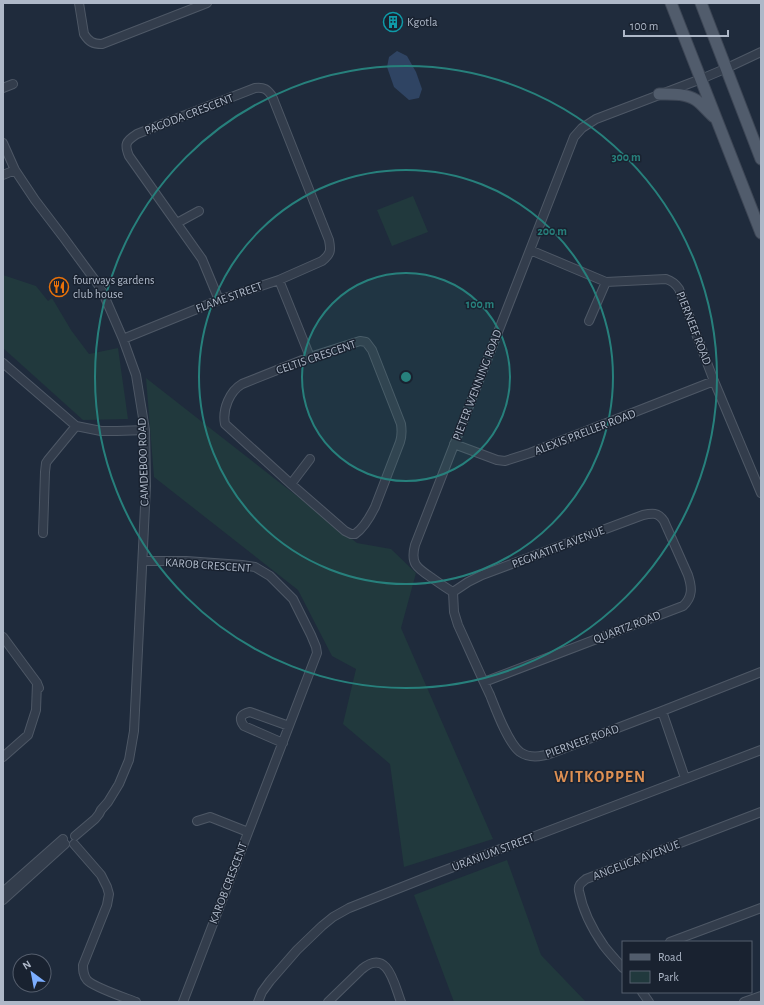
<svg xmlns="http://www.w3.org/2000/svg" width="764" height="1005" viewBox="0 0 764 1005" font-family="'Alegreya Sans',sans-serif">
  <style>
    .green { fill: #21393d }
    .water { fill: #2f4463 }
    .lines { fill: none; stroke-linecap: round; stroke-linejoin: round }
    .minor-casing { stroke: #4e5866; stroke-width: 10 }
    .major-casing { stroke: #3d4655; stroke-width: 13 }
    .minor { stroke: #333d4c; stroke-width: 8 }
    .major { stroke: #515c6c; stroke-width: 11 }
    .ring { fill: none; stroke: #27807c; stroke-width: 2 }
    .labels { text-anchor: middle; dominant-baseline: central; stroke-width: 3; stroke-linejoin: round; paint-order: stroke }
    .poi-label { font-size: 12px; fill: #aeb8c8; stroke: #192230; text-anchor: start }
    .street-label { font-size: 12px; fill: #aeb8c8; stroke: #192230 }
    .district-label { font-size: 16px; font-weight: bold; letter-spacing: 1px; fill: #de9053; stroke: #192230 }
    .centre { fill: #27807c; stroke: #192230; stroke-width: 2 }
    .ring-label { font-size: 12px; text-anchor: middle; font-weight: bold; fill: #27807c; stroke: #192230; stroke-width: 3; stroke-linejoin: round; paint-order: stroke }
  </style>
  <rect width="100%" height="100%" fill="#1f2b3c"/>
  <!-- green -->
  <path class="green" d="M413,196L428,232L392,246L377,210Z
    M3,275L36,286L48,301L52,298L71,330L89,354L118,348L128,419L83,420L3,348Z
    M146,378L357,543L391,549L416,573L401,628L493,839L404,867L390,764L343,724L356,669L332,656L298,590L154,477Z
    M507,860L541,955L586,1002H454L414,895Z"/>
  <!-- water -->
  <path class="water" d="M397,51L407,56L416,72L422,89L419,98L409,100L394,87L387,67L389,57Z"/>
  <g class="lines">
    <!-- minor casing -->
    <g class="minor-casing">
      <path id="minor" d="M79,3L84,34C89,42 93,44 102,44L207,3
        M3,88L13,84
        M3,143L15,170L35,200L64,238L97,283L103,293L123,339L136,375L145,430L146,486L134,731L129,760L119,784L108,802L101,810L99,814L95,819L75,836
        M3,175L15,170
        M177,223L199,211
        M530,250L606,282L666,279C672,281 675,283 679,289L714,381L761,493
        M279,280L310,357
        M589,321L606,282
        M123,339L219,300L279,280L322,261C331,254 331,250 329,240L272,96C267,89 264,87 255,88L137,134C126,141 124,144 129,156L202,259L219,300
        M360,341L366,342L372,350L401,424C402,431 402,436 400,442L375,507C370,517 364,528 355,534H351L345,531L291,484L225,424C222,409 230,391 242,384L310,357Z
        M3,363L76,426L101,431H117L145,430
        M454,444L497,460L505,461L530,453L714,381
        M291,484L310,459
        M43,533L45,472L46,463L48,460L76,426
        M143,561H186L242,565L255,567L270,576L293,599L311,635L316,647L317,653L183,1002
        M453,592C446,588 439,583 432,578C417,568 410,564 415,545L574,137L582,128L596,119L701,79L727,68L761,52
        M453,592L468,582L482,575L643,515C652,513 658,512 664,521L688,575C692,587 693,597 683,606L484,682
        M453,592L454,612L458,625C469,649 479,672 490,695C496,710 508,743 520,752C530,759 541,757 552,753L662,711L761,672
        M3,637L37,683L39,688
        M662,711L685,778
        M283,743L244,726C238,718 241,714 250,712L289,726
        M3,757L28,735L36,710L37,683
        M197,821L210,817L248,832
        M74,844L101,875L107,887L109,894L107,905L83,965C83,970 83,975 87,980C93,987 126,998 136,1002
        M3,892L63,839
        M3,900L65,844
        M670,942L761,908
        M623,968C617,961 610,954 604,946C592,929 583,912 579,891C578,885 581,883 586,879L761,812
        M642,992L649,1002
        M258,1002L262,992L270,981L297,950L322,926L333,917L349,908L435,874L761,750
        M328,1002L362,969C388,948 394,984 401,1002
        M744,1002L761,996"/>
    </g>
    <!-- major casing -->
    <g class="major-casing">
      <path id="major" d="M671,3L761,233
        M701,3L761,159
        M659,94C671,94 685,93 696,100C702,104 708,112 714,117"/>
    </g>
    <!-- minor -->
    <use href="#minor" class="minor"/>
    <!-- major -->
    <use href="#major" class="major"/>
  </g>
  <!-- distance rings -->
  <circle cx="406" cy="377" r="104" fill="#27807c" fill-opacity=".12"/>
  <g class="ring">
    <circle cx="406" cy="377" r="104"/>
    <circle cx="406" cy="377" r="207"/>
    <circle cx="406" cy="377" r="311"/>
  </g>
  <!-- icons -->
  <defs>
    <g id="building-ring" transform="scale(1)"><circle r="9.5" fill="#192230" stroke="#0f9aa8" stroke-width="1.5"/><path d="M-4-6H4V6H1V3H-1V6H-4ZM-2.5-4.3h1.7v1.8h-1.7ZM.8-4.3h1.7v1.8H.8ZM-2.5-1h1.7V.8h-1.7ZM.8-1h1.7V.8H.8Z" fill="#0f9aa8"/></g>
    <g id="restaurant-ring" transform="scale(1)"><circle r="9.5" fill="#192230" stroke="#e8710a" stroke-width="1.5"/><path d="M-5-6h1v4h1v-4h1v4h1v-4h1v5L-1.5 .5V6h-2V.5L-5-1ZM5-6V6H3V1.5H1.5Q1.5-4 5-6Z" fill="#e8710a"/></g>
  </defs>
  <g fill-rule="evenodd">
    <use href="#building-ring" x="393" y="22"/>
    <use href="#restaurant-ring" x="59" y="287"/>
  </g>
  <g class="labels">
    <!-- poi labels -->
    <g class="poi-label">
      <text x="407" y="22">Kgotla</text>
      <text x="73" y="280">fourways gardens<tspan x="73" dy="14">club house</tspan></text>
    </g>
    <!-- street labels -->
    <g class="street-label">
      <text transform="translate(189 114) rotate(-21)">PAGODA CRESCENT</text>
      <text transform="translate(229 297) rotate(-20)">FLAME STREET</text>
      <text transform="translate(694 328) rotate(69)">PIERNEEF ROAD</text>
      <text transform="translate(316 357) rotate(-19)">CELTIS CRESCENT</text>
      <text transform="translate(477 385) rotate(-69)">PIETER WENNING ROAD</text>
      <text transform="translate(585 432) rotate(-21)">ALEXIS PRELLER ROAD</text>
      <text transform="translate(143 462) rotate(-92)">CAMDEBOO ROAD</text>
      <text transform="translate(558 547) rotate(-21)">PEGMATITE AVENUE</text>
      <text transform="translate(208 565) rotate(4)">KAROB CRESCENT</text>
      <text transform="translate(627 627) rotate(-21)">QUARTZ ROAD</text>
      <text transform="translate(582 741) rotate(-20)">PIERNEEF ROAD</text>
      <text transform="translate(493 852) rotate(-21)">URANIUM STREET</text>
      <text transform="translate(636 860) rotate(-21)">ANGELICA AVENUE</text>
      <text transform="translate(228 883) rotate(-69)">KAROB CRESCENT</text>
    </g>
    <!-- district labels -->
    <g class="district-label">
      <text x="600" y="777">WITKOPPEN</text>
    </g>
  </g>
  <circle cx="406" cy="377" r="6" class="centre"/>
  <g class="ring-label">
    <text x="626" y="161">300 m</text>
    <text x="552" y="235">200 m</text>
    <text x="480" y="308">100 m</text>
  </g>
  <!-- border -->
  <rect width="764" height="1005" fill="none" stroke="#aeb8c8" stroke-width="8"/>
  <!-- legend -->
  <rect x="622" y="941" width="130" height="52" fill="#192230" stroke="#555e6d"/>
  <rect x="630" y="954" width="20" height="6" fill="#515c6c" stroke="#555e6d"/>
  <text x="658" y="961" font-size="12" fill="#aeb8c8">Road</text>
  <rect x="630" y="971" width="20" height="12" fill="#21393d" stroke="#555e6d"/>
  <text x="658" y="981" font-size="12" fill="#aeb8c8">Park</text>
  <!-- north arrow -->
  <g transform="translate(32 973) rotate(328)"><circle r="19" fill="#192230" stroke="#555e6d"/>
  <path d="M0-3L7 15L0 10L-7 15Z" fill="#7caeff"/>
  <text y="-6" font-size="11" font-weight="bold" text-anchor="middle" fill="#aeb8c8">N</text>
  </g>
  <!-- scale -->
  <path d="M624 30v6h104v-6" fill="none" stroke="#aeb8c8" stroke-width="2"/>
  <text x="630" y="30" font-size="12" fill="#aeb8c8" stroke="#192230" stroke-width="3" paint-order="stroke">100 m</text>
</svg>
